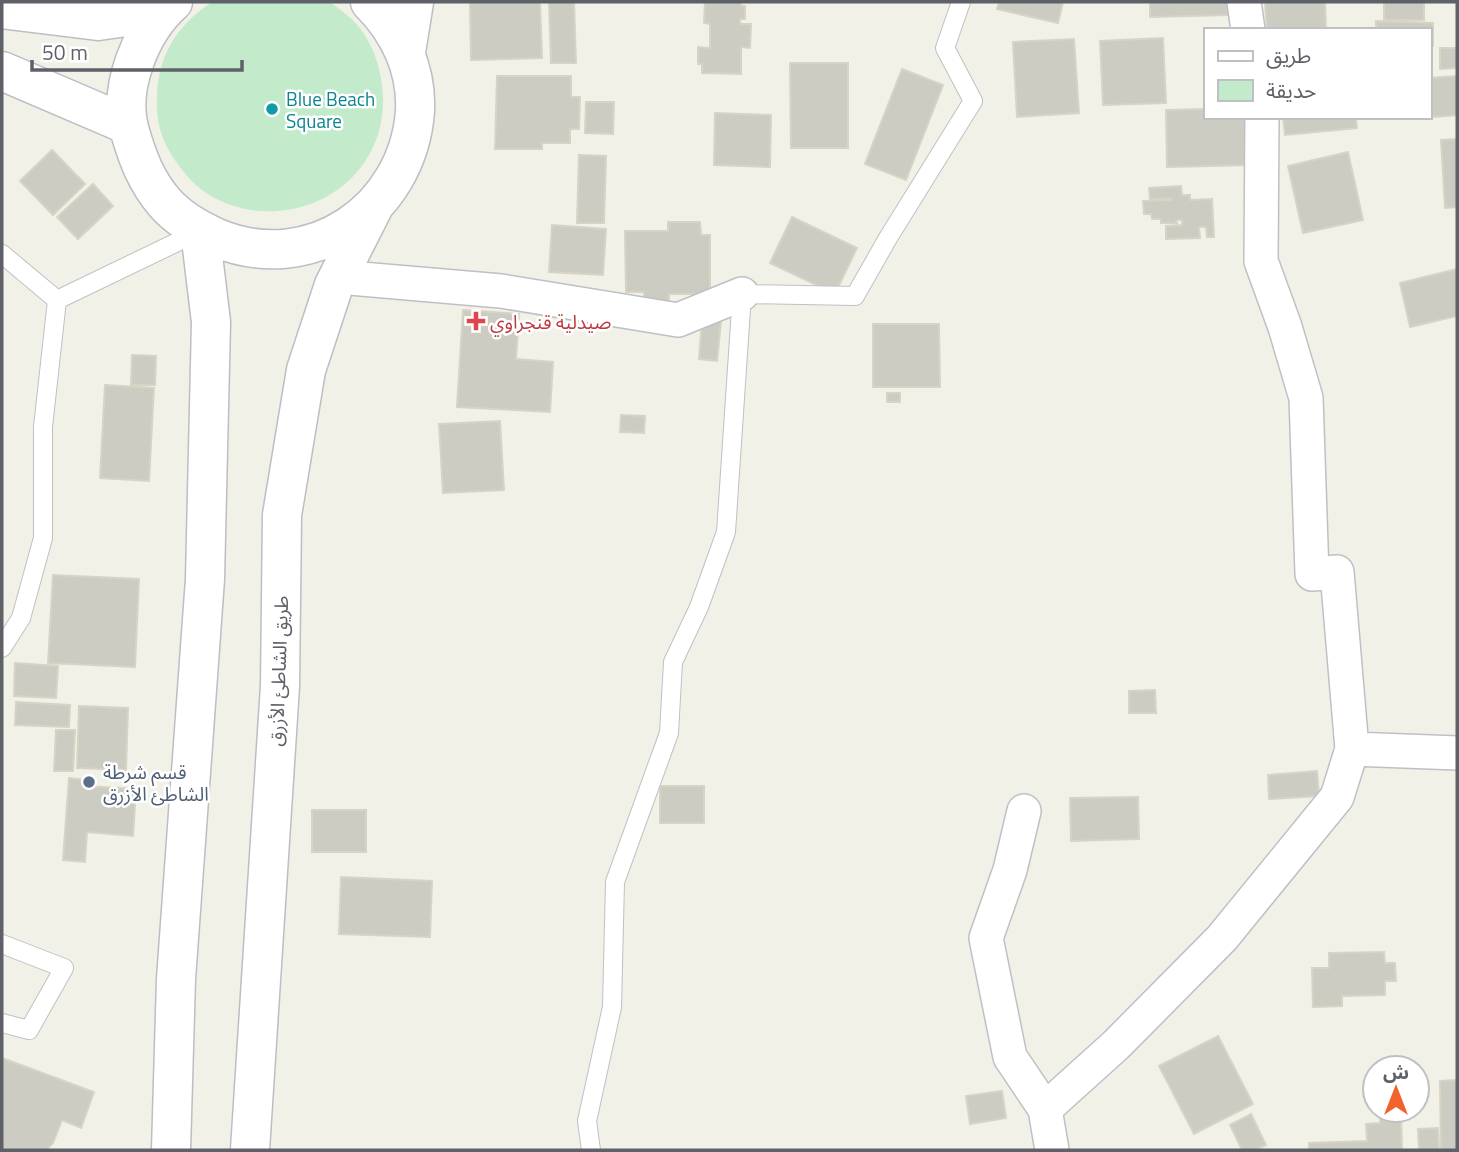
<svg xmlns="http://www.w3.org/2000/svg" width="1459" height="1152" viewBox="0 0 1459 1152" font-family="'Titillium Web','Noto Sans Arabic',sans-serif">
  <style>
    .green { fill: #c3eaca }
    .building { fill: #ccccc3; stroke: #d7d4c5; stroke-width: 2 }
    .lines { fill: none; stroke-linecap: round; stroke-linejoin: round }
    .lane-casing { stroke: #bfc0c6; stroke-width: 20 }
    .street-casing { stroke: #bfc0c6; stroke-width: 36 }
    .secondary-casing { stroke: #bcbec5; stroke-width: 41 }
    .lane { stroke: #fff; stroke-width: 18 }
    .street { stroke: #fff; stroke-width: 33 }
    .secondary { stroke: #fff; stroke-width: 38 }
    .culture-dot { fill: #0f9aa8; stroke: #fff; stroke-width: 2.5 }
    .health-dot { fill: #e0444e; stroke: #fff; stroke-width: 2.5 }
    .service-dot { fill: #5c6f8a; stroke: #fff; stroke-width: 2.5 }
    .labels { text-anchor: middle; dominant-baseline: central; stroke-width: 5; stroke-linejoin: round; paint-order: stroke }
    .culture-label { font-size: 19px; fill: #0d838f; stroke: #fff; text-anchor: start }
    .health-label { font-size: 19px; fill: #be3a42; stroke: #fff; text-anchor: start }
    .street-label { font-size: 19px; fill: #5e6168; stroke: #fff }
    .service-label { font-size: 19px; fill: #4e5e75; stroke: #fff; text-anchor: start }
  </style>
  <rect width="100%" height="100%" fill="#f1f1e7"/>
  <!-- green -->
  <path class="green" d="M212,2H330C339,9 351,17 358,26C369,39 377,57 380,74C398,156 332,221 250,210C228,206 205,196 190,179C172,159 158,137 157,109C155,61 173,28 212,2Z"/>
  <!-- building -->
  <path class="building" d="M470,2H540L542,58L471,60Z
    M549,2H574L576,63H551Z
    M705,2H741V6H745V19H740V24H751L750,48L741,47V74L702,73V64H698V47L710,48V24L704,23Z
    M999,2H1063L1058,23L997,9Z
    M1150,2H1228L1229,15L1150,17Z
    M1265,2H1325L1326,30H1267Z
    M1384,2H1424V20H1384Z
    M1376,21L1433,23V46H1429V30H1376Z
    M1163,38L1166,103L1103,105L1100,41Z
    M1074,39L1079,113L1017,117L1013,42Z
    M1440,48H1457V68L1440,69Z
    M790,63H848V148H791Z
    M902,69L943,85L906,180L865,164Z
    M497,76H571V97H580L579,129H570V143H542V149H495Z
    M1457,76V115L1409,119L1408,117H1429V78Z
    M586,102H614L613,134L585,133Z
    M1205,109V117H1250L1252,165L1167,167L1166,110Z
    M715,113L771,115L770,167L714,165Z
    M1283,117H1356L1357,128L1285,135Z
    M1457,139V207L1445,208L1441,140Z
    M52,150L85,184L53,215L20,181Z
    M1348,152L1363,220L1303,233L1288,166Z
    M579,155L606,156L604,223H577Z
    M93,184L113,206L78,239L57,217Z
    M1181,186L1182,195H1190V200L1212,199L1214,237H1207L1206,227H1199L1200,238L1166,239V226L1182,225V220H1176L1177,223H1161V219H1152L1151,214H1144L1143,201L1171,200V198L1150,199L1149,188Z
    M792,217L857,248L835,294L770,263Z
    M668,222H700L701,235H710V294H669V307H644V292H626L625,231H668Z
    M552,225L606,229L603,275L549,272Z
    M1457,269V316L1410,327L1400,283Z
    M463,310L519,314L516,359L553,362L550,412L457,407Z
    M702,320L721,322L717,361L699,359Z
    M873,324H939L940,387H873Z
    M132,355L156,356L155,385H131Z
    M105,385L154,388L149,481L100,478Z
    M887,393H900V402H887Z
    M621,415L645,416L644,433L620,432Z
    M500,421L504,490L443,493L439,424Z
    M53,575L139,579L135,667L48,663Z
    M15,663L58,666L56,698L14,696Z
    M1155,690L1156,713H1129V691Z
    M16,702L70,705L69,727L15,725Z
    M79,706L128,708L126,770L77,768Z
    M56,730H75L73,771H54Z
    M1317,771L1319,796L1269,799L1268,775Z
    M69,778L86,780V786L136,789L133,836L87,832L85,862L63,860Z
    M660,786H704V823H660Z
    M1138,797L1139,839L1071,841L1070,798Z
    M312,810H366V852H312Z
    M341,877L432,881L430,937L339,934Z
    M1384,952L1385,963H1395L1396,981H1385V995L1342,996V1006L1313,1007L1312,968H1329V953Z
    M1218,1036L1253,1104L1194,1134L1159,1066Z
    M2,1058L94,1092L81,1128L62,1120L53,1143L46,1150H2Z
    M1457,1080V1150H1441L1440,1081Z
    M1002,1091L1006,1118L970,1124L966,1096Z
    M1251,1114L1266,1145L1254,1150H1242L1230,1125Z
    M1380,1114H1401L1402,1150H1309V1143L1367,1141L1366,1124L1380,1123Z
    M1438,1128L1439,1150H1419L1418,1129Z"/>
  <g class="lines">
    <!-- lane casing -->
    <g class="lane-casing">
      <path id="lane" d="M2,254L57,300
        M2,648L21,618L43,538V427L57,300L200,231
        M2,944L64,968L29,1030L2,1023
        M591,1150L587,1121L612,1007L615,882L669,733L673,662L699,607L726,532L742,294L855,296L888,238L973,101L945,48L961,2"/>
    </g>
    <!-- street casing -->
    <g class="street-casing">
      <path id="street" d="M1244,2L1248,30
        M338,277L501,291L678,320L742,294
        M1352,749L1457,753
        M1024,811L1010,870L986,938L1010,1057L1045,1109
        M1052,1150L1045,1109L1116,1045L1222,938L1337,797L1352,749L1337,572L1312,574L1306,398L1285,327L1261,261L1262,117"/>
    </g>
    <!-- secondary casing -->
    <g class="secondary-casing">
      <path id="secondary" d="M173,2C141,30 117,89 130,132C138,159 146,181 165,203C178,218 199,230 217,238C311,277 408,210 415,111C417,69 399,31 370,2
        M2,9L98,21L161,12
        M406,52L414,2
        M2,71L128,125
        M171,1150L176,979L205,579L211,322L200,231
        M250,1150L280,686L282,515L306,370L334,285L373,208"/>
    </g>
    <!-- lane -->
    <use href="#lane" class="lane"/>
    <!-- street -->
    <use href="#street" class="street"/>
    <!-- secondary -->
    <use href="#secondary" class="secondary"/>
  </g>
  <!-- markers -->
  <circle class="culture-dot" cx="272" cy="109" r="7"/>
  <path class="health-dot" d="M472.5 310.5h7v7h7v7h-7v7h-7v-7h-7v-7h7z"/>
  <circle class="service-dot" cx="89" cy="782" r="7"/>
  <g class="labels">
    <!-- culture labels -->
    <g class="culture-label">
      <text x="286" y="98">Blue Beach<tspan x="286" dy="22">Square</tspan></text>
    </g>
    <!-- health labels -->
    <g class="health-label">
      <text x="490" y="321">صيدلية قنجراوي</text>
    </g>
    <!-- street labels -->
    <g class="street-label">
      <text transform="translate(278 671) rotate(-88)">طريق الشاطئ الأزرق</text>
    </g>
    <!-- service labels -->
    <g class="service-label">
      <text x="103" y="771">قسم شرطة<tspan x="103" dy="22">الشاطئ الأزرق</tspan></text>
    </g>
  </g>
  <!-- border -->
  <rect width="1459" height="1152" fill="none" stroke="#5e6168" stroke-width="7"/>
  <!-- legend -->
  <rect x="1204" y="28" width="228" height="91" fill="#ffffff" stroke="#bfc0c3" stroke-width="2"/>
  <rect x="1218" y="51" width="35" height="10" fill="#ffffff" stroke="#bfc0c3" stroke-width="2"/>
  <text x="1266" y="63" font-size="21" fill="#5e6168">طريق</text>
  <rect x="1218" y="80" width="35" height="21" fill="#c3eaca" stroke="#bfc0c3" stroke-width="2"/>
  <text x="1266" y="98" font-size="21" fill="#5e6168">حديقة</text>
  <!-- north arrow -->
  <g transform="translate(1396 1089)"><circle r="33" fill="#ffffff" stroke="#bfc0c3" stroke-width="2"/>
  <path d="M0-5L12 26L0 18L-12 26Z" fill="#f3612c"/>
  <text y="-10" font-size="19" font-weight="bold" text-anchor="middle" fill="#5e6168">ش</text>
  </g>
  <!-- scale -->
  <path d="M32 60v10h210v-10" fill="none" stroke="#5e6168" stroke-width="3.5"/>
  <text x="42" y="60" font-size="21" fill="#5e6168" stroke="#ffffff" stroke-width="5" paint-order="stroke">50 m</text>
</svg>
